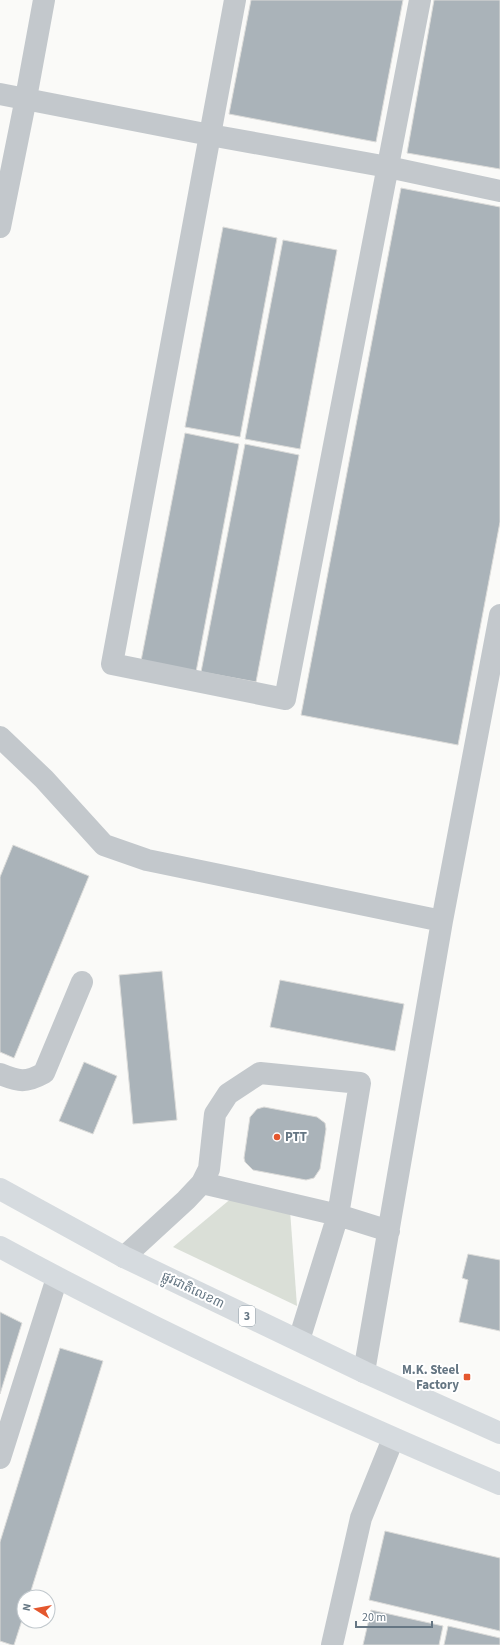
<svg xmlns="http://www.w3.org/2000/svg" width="500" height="1645" viewBox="0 0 500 1645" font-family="'Source Sans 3','Noto Sans Khmer',sans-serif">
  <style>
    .green { fill: #dadfd7 }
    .building { fill: #aab3b9; stroke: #dcdcda }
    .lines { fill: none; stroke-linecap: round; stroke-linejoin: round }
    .minor { stroke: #c3c8cc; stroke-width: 22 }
    .highway { stroke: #d6dbdf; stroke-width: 22 }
    .poi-dot { fill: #e4572e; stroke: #fff; stroke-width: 1.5 }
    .labels { text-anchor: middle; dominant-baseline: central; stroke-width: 4; stroke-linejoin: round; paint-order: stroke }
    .shield { fill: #fff; stroke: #939fa8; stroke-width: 1 }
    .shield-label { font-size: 12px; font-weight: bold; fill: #657683 }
    .poi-label { font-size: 13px; font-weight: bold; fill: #657683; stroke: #fff; text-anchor: start }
    .street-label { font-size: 13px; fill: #657683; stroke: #fff }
  </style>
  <rect width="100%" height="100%" fill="#fafaf8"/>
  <!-- green -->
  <path class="green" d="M233,1197L290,1210L297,1306L173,1247Z"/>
  <!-- building -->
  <path class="building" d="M251,0H403L376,142L229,114Z
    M434,0H500V169L407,153Z
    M401,188L500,207V522L458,745L301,715Z
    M223,227L277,238L240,437L185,427Z
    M283,240L337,250L300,449L245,439Z
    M185,433L239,444L196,672L141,661Z
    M245,444L299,455L256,682L201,672Z
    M13,845L89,876L14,1058L0,1052V877Z
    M162,971L177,1120L133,1124L119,975Z
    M280,980L404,1004L395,1051L270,1027Z
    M84,1062L117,1076L93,1134L59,1121Z
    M264,1107L317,1117L325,1123L326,1129L320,1169L314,1178L306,1180L253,1170L245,1162L244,1158L250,1117L257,1109Z
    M468,1254L500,1260V1331L459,1322L468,1280L462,1278Z
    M0,1312L22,1323L0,1394Z
    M60,1348L103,1361L29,1597H24V1614L14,1645H12L0,1641V1542Z
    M385,1531L500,1558V1631L369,1600Z
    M371,1610L443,1626L439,1645H363Z
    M448,1626L500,1638V1645H444Z"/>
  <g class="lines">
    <!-- minor -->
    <path class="minor" d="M235,0L112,664L285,699L420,0
      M0,94L210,135L388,167L500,191
      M0,227L26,98L44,0
      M0,737L44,779L104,845L147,860L442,921
      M0,1074C19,1082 26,1083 44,1073L82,982
      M202,1183L338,1215L389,1231
      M124,1257L186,1200L202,1183L209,1169L215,1114L228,1094L260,1073L360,1083L338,1215L299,1340
      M364,1372L442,921L500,615
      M0,1458L57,1278
      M332,1645L361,1518L393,1439"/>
    <!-- highway -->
    <path class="highway" d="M0,1189L124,1257L364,1372L500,1433
      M0,1247C162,1335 330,1412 500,1484"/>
  </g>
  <!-- markers -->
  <g class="poi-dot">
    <circle cx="277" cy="1137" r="4"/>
    <rect x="463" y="1373" width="8" height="8" rx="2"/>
  </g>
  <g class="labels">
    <!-- shield labels -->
    <rect class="shield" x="239" y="1306" width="16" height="20" rx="3"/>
    <g class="shield-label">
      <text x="247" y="1316">3</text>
    </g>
    <!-- poi labels -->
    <g class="poi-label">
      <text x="285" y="1137">PTT</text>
      <text x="459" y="1370" text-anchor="end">M.K. Steel<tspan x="459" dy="15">Factory</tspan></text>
    </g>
    <!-- street labels -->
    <g class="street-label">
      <text transform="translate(193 1290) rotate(26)">ផ្លូវជាតិលេខ៣</text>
    </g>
  </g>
  <!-- north arrow -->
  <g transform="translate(36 1609) rotate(281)"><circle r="19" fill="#ffffff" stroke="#c1c8cd"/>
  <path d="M0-3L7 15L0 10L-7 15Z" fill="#e4572e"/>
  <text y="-6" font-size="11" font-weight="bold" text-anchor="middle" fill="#657683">N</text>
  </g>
  <!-- scale -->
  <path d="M356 1621v6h76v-6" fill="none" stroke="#657683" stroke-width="2"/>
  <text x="362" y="1621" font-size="12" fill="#657683" stroke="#ffffff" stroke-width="3" paint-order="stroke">20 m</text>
</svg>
